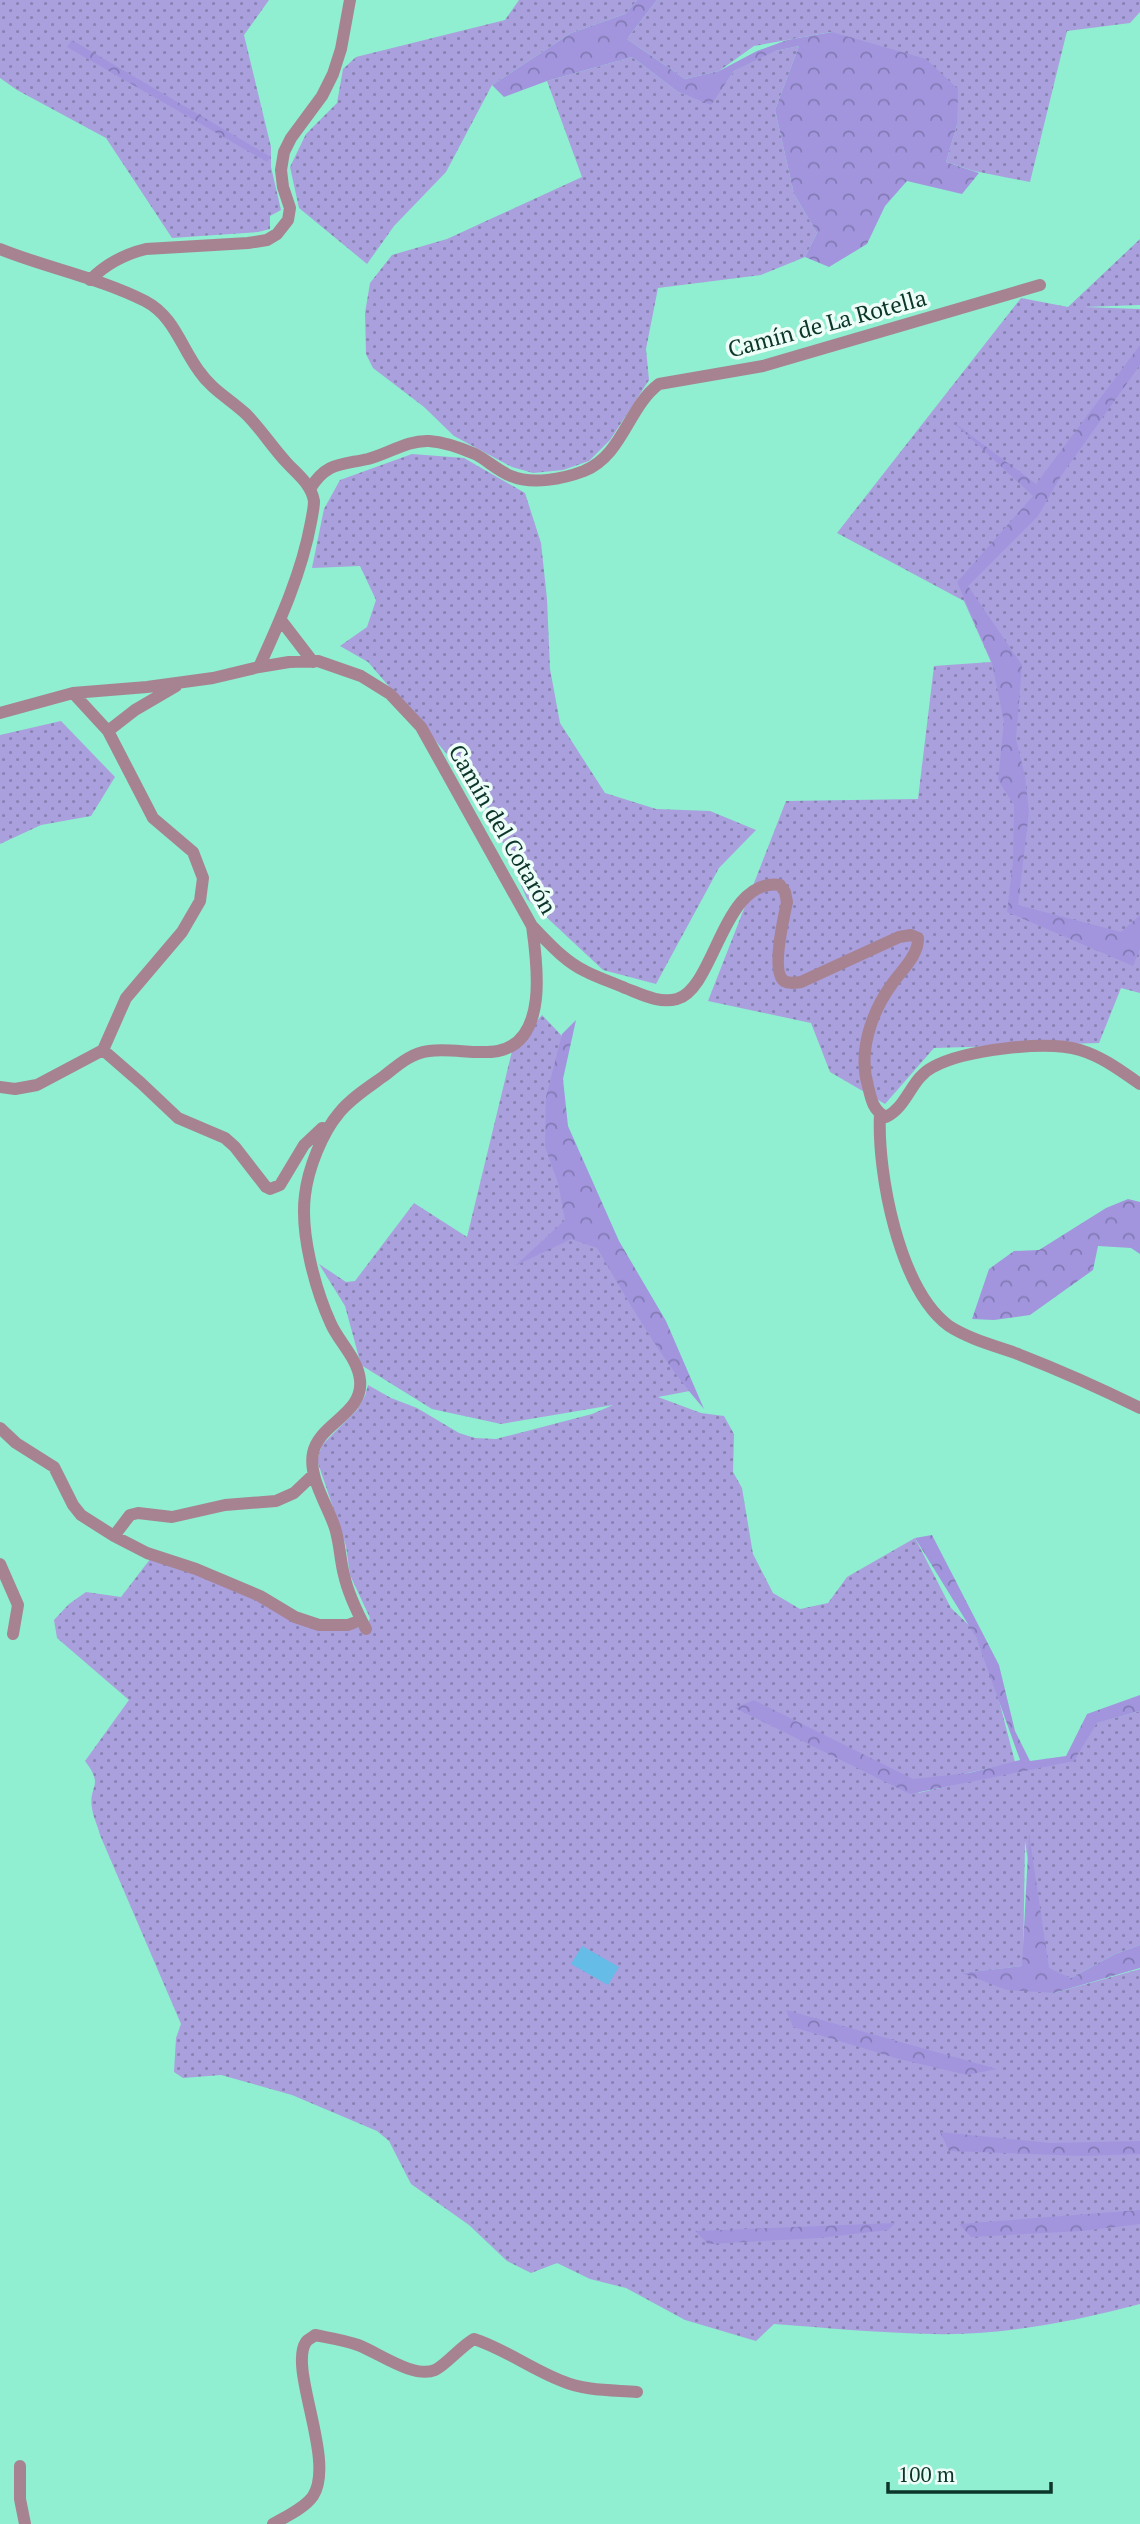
<svg xmlns="http://www.w3.org/2000/svg" width="1140" height="2524" viewBox="0 0 1140 2524" font-family="'PT Serif',serif">
  <style>
    .grass { fill: url(#grass-dots) }
    .forest { fill: url(#forest-crowns) }
    .water { fill: #64bce7 }
    .lines { fill: none; stroke-linecap: round; stroke-linejoin: round }
    .street { stroke: #a78392; stroke-width: 12 }
    .labels { text-anchor: middle; dominant-baseline: central; stroke-width: 7; stroke-linejoin: round; paint-order: stroke }
    .street-label { font-size: 23px; fill: #0d362b; stroke: #edfef8 }
  </style>
  <defs>
    <pattern id="grass-dots" width="8" height="8" patternUnits="userSpaceOnUse" patternTransform="scale(1.75)"><rect width="8" height="8" fill="#aaa0dd"/><path d="M2 2h.1M6 6h.1" fill="none" stroke="#8983b3" stroke-width="1.8" stroke-linecap="round"/></pattern>
    <pattern id="forest-crowns" width="20" height="18" patternUnits="userSpaceOnUse" patternTransform="scale(1.75)"><rect width="20" height="18" fill="#a295de"/><path d="M2 6a3 3 0 1 1 6 0M12 15a3 3 0 1 1 6 0" fill="none" stroke="#827ab4"/></pattern>
  </defs>
  <rect width="100%" height="100%" fill="#90eed1"/>
  <!-- grass -->
  <path class="grass" d="M0,0H269L244,35L271,147V167L281,210L270,216V229L258,232L172,238L106,138L17,90L0,78Z
    M519,0H637L625,14L571,33L492,85L446,172L394,226L367,264L299,208L290,167L306,134L337,103L343,69L356,57L505,20Z
    M657,0H1140V12L1130,23L1067,31L1030,182L974,171L946,162L957,125L831,32L754,46L719,71L685,79L627,39Z
    M799,46L775,110L794,194L817,233L805,257L761,275L658,288L646,349L649,380L610,440L589,461L563,470L533,473L512,467L454,436L424,407L373,368L366,354L365,313L370,283L392,255L447,239L582,177L547,81L632,57L678,92L711,104L734,71L770,52Z
    M1140,239V305L1084,307L1140,309V993L1121,988L1099,1043L934,1048L885,1104L830,1072L811,1023L708,1001L786,801L918,799L934,666L991,662L964,601L837,533L1021,298L1068,307Z
    M412,454L464,458L525,493L541,543L547,599L550,669L560,723L605,793L656,809L710,811L756,830L719,868L656,984L603,970L527,899L482,795L368,662L340,646L367,627L376,600L360,566L312,568L324,509L340,480Z
    M61,721L115,777L91,816L41,825L0,844V735Z
    M542,1015L562,1036L552,1079L598,1224L695,1390L658,1397L701,1413L724,1416L734,1434L733,1472L742,1488L753,1554L773,1593L800,1609L828,1603L847,1577L915,1538L951,1608L973,1629L996,1689L1015,1762L929,1782L918,1793L1076,1757L1096,1723L1140,1711V1945L1115,1954L1071,1978L1045,1971L1025,1841L1023,1966L964,1973L1054,1993L1140,1969V2304C1076,2321 1000,2336 934,2334C881,2333 827,2328 774,2324L756,2341L685,2320L626,2288L590,2279L557,2263L531,2273L507,2261L469,2225L411,2184L389,2141L377,2131L292,2095L221,2075L183,2078L174,2072L176,2038L181,2024L100,1835C98,1826 93,1817 92,1808C88,1785 105,1787 85,1761L129,1700L57,1638L54,1620L69,1604L86,1592L121,1597L151,1558C222,1581 290,1621 366,1629L370,1618L350,1575L346,1546L317,1460L322,1445L357,1410L365,1396L368,1385L391,1398L417,1408L459,1433L475,1438L496,1439L592,1414L613,1405L501,1424L432,1409L361,1365L345,1306L319,1264L346,1282L355,1281L414,1203L467,1237L512,1051Z"/>
  <!-- forest -->
  <path class="forest" d="M637,0H657L627,39L685,79L719,71L757,51L787,40L832,32L926,59L958,89L957,125L946,162L979,173L962,194L907,181L885,206L867,244L829,267L805,257L817,233L794,194L775,110L799,46L775,51L734,71L711,105L678,92L632,57L547,81L504,97L492,85L571,33L625,14Z
    M72,40L271,157L267,162L67,47Z
    M1140,345V365L1061,476L1038,516L968,586L1022,665L1016,739L1025,776L1029,812L1018,905L1121,932L1140,915V949L1133,966L1007,912L1013,862L1014,805L998,780L1004,722L992,663L957,582L1033,496L953,422L1036,484Z
    M576,1020L563,1079L568,1126L619,1241L666,1321L704,1409C661,1360 630,1304 597,1248L571,1239L515,1266L565,1220L558,1183L545,1147L546,1097L562,1034Z
    M1128,1199L1140,1202V1254L1131,1248L1098,1246L1093,1270L1030,1315L994,1320L972,1319L989,1269L1014,1251L1039,1250L1106,1208Z
    M932,1535L999,1665L1015,1731L1030,1761L1066,1756L1087,1714L1140,1695V1711L1097,1723L1074,1761L910,1794L735,1708L754,1700L913,1779L969,1773L1020,1760L976,1637L915,1538Z
    M1029,1834L1049,1968L1071,1978L1115,1954L1140,1945V1968L1054,1993L1007,1990L962,1973L1022,1966Z
    M786,2010L997,2069L967,2075L899,2059L793,2027Z
    M940,2132L1050,2143L1140,2141V2154L1084,2156L949,2151Z
    M1140,2210V2224L1082,2231L971,2237L959,2224Z
    M895,2223L888,2230L819,2238L708,2244L695,2231Z"/>
  <!-- water -->
  <path class="water" d="M582,1946L619,1967L608,1985L571,1964Z"/>
  <g class="lines">
    <!-- street -->
    <path class="street" d="M0,249C47,268 100,278 145,301C174,316 181,347 199,371C212,390 230,399 246,414C261,429 272,447 287,463C297,474 311,484 314,501C314,508 312,516 311,522C302,572 280,621 259,667
      M90,280C105,265 125,254 146,249L248,243L267,240L277,234L288,220L290,208L283,187L281,170L284,152L291,138L322,96L333,74L341,49L350,0
      M310,489C326,462 341,465 368,459C388,454 407,440 429,441C444,442 461,448 475,454C487,460 498,471 511,476C532,485 563,479 584,471C623,455 628,407 659,384L763,366L1040,285
      M280,619L313,662
      M73,693L108,731
      M0,713L73,693L147,687L213,678L259,667L289,662L318,661L361,676L390,694L421,727L532,926C548,942 564,961 585,971C598,978 612,982 625,988C641,994 659,1004 677,999C715,989 723,876 780,885L785,892L787,902C784,916 771,972 784,981C789,984 795,983 801,982L899,937L911,935L918,938C919,955 901,971 892,984C871,1013 858,1052 868,1086C871,1099 873,1111 886,1117C908,1106 911,1078 933,1067C964,1050 1046,1040 1080,1050C1103,1057 1121,1071 1140,1084
      M103,1050L141,1083L178,1118L225,1138L235,1147L266,1187L270,1189L280,1185L304,1145L322,1128L328,1129
      M0,1087L15,1089L37,1085L103,1050L126,998L182,932L200,901L203,878L193,852L153,818L108,731L135,710L176,686
      M880,1114C877,1173 899,1289 949,1326C969,1339 996,1346 1018,1354C1059,1370 1100,1388 1140,1408
      M0,1428L16,1443L54,1467L73,1505L81,1515L114,1536L147,1553L196,1569L260,1596L295,1617L319,1625H348L361,1620
      M114,1536L130,1515L138,1513L172,1517L225,1505L276,1501L294,1493L314,1474
      M0,1564L18,1605L13,1634
      M366,1629C357,1612 348,1593 344,1575C340,1560 340,1544 335,1528C328,1506 308,1477 313,1453C319,1423 364,1414 360,1380C358,1359 339,1342 331,1324C315,1289 300,1233 305,1195C308,1169 322,1133 339,1113C351,1098 369,1087 384,1076C398,1065 411,1053 429,1051C452,1048 476,1055 498,1051C549,1041 537,962 532,926
      M20,2466V2499L25,2524
      M273,2524C285,2517 305,2508 313,2496C336,2461 288,2368 306,2342C308,2339 312,2338 315,2335C330,2338 344,2340 358,2345C379,2353 414,2379 435,2370C446,2365 460,2347 474,2339C505,2349 531,2369 562,2381C585,2391 613,2390 637,2392"/>
  </g>
  <g class="labels">
    <!-- street labels -->
    <g class="street-label">
      <text transform="translate(827 323) rotate(-15)">Camín de La Rotella</text>
      <text transform="translate(503 829) rotate(60)">Camín del Cotarón</text>
    </g>
  </g>
  <!-- scale -->
  <path d="M888 2482v10h163v-10" fill="none" stroke="#0d362b" stroke-width="3.5"/>
  <text x="898" y="2482" font-size="21" fill="#0d362b" stroke="#edfef8" stroke-width="5" paint-order="stroke">100 m</text>
</svg>
